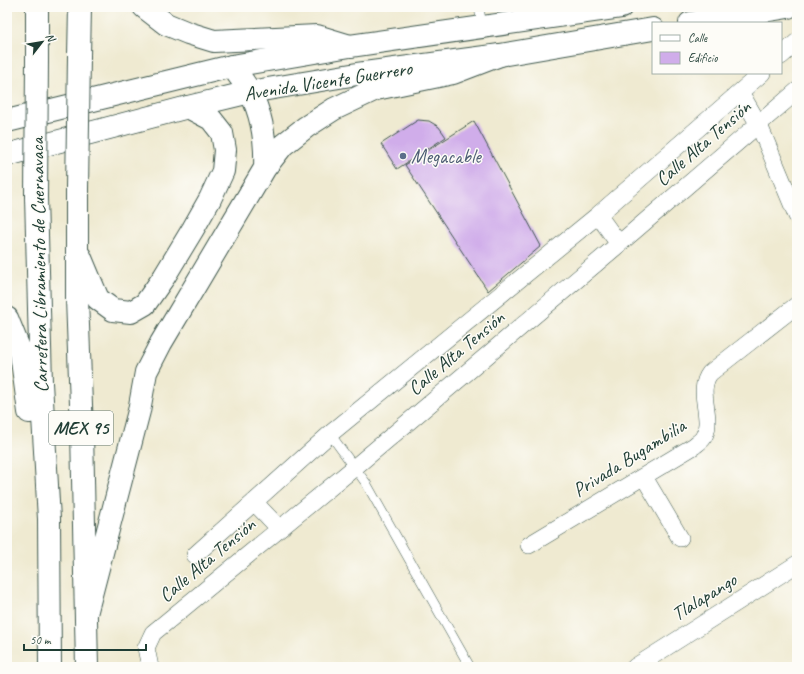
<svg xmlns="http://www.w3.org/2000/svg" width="804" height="674" viewBox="0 0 804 674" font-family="Caveat,sans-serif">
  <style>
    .building { fill: #d0adea }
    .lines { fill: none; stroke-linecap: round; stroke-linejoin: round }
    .lane-casing { stroke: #3e574c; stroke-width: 10 }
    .street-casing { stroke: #3e574c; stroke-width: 18 }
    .secondary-casing { stroke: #3e574c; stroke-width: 24 }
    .highway-casing { stroke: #3e574c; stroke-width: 24 }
    .lane { stroke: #fff; stroke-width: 9 }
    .street { stroke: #fff; stroke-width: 17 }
    .secondary { stroke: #fff; stroke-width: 22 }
    .highway { stroke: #fff; stroke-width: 22 }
    .highway-bridge-casing { stroke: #3e574c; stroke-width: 24; stroke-linecap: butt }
    .highway-bridge { stroke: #fff; stroke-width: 22 }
    .service-dot { fill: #5c6f8a; stroke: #fdfcf7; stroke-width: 1.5 }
    .labels { text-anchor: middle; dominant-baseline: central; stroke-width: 3; stroke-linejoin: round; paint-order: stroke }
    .shield { fill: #fdfcf7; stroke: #62766e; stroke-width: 1 }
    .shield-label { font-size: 19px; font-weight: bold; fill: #1f3d34 }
    .street-label { font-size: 20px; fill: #1f3d34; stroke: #fdfcf7 }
    .service-label { font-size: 20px; fill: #4e5e75; stroke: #fdfcf7; text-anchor: start }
  </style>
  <rect width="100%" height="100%" fill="#fdfcf7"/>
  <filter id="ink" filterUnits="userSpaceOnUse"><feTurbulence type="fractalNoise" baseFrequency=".025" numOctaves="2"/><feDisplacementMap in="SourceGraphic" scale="8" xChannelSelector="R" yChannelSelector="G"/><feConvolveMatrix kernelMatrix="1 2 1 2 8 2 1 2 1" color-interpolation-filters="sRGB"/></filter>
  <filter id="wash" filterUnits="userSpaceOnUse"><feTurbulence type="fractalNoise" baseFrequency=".012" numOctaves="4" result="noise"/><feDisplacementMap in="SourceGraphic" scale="16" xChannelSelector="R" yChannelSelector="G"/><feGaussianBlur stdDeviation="0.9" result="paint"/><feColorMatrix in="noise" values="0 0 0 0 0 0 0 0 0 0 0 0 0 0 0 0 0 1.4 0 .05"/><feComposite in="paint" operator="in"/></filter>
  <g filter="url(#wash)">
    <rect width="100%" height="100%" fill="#efead1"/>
    <g id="blocks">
      <!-- building -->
      <path class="building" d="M418,120L429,121L439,127L446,137L397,169L381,144Z
        M474,121L541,246L488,291L405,165Z"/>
    </g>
  </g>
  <g filter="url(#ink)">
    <use href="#blocks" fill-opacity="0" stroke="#3e574c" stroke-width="1"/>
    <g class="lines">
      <!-- lane casing -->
      <g class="lane-casing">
        <path id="lane" d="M479,7L482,27
          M330,434L366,483L470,667"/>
      </g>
      <!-- street casing -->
      <g class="street-casing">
        <path id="street" d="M781,56L797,42
          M740,92L759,125L797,216
          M598,215L619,244
          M644,477L680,538
          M254,502L279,528
          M529,545L694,446C696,444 701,441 703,438C715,419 695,392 710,373L797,305
          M195,555L330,434L598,215L762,73
          M150,667L146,648L153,633L355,467L619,244L797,91
          M635,667L797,564"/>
      </g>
      <!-- secondary casing -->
      <g class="secondary-casing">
        <path id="secondary" d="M690,23L788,7
          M7,121L232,66L350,46L621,7
          M7,155L188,107L250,92L357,74L500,55L653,29"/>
      </g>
      <!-- highway casing -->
      <g class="highway-casing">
        <path id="highway" d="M144,7L166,24L188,33L214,41L317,36L350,46
          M79,56L80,7
          M37,61V7
          M232,66C238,75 245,83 250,92C262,115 266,143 265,168
          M77,189V299L82,431L87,667
          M36,197L41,383L49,519L50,667
          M80,256L98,299L113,310L131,312L145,304L164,277L193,229L210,199L223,171L225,150L222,133L211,119L188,107
          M7,318L21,353L29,412
          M86,614L139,411L146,372L161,343L265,168L283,145L306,127L334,109L376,89L453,73L500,55"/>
      </g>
      <!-- lane -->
      <use href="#lane" class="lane"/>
      <!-- street -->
      <use href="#street" class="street"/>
      <!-- secondary -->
      <use href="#secondary" class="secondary"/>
      <!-- highway -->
      <use href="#highway" class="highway"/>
      <!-- highway-bridge casing -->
      <g class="highway-bridge-casing">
        <path id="highway-bridge" d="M77,189L79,56
          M36,197L37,61"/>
      </g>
      <!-- highway-bridge -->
      <use href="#highway-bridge" class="highway-bridge"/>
    </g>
  </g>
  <!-- markers -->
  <circle class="service-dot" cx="403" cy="156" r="4"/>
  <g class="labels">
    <!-- shield labels -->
    <rect class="shield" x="49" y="411" width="64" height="34" rx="3"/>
    <g class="shield-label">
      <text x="81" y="428">MEX 95</text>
    </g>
    <!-- street labels -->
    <g class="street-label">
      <text transform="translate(328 81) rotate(-9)">Avenida Vicente Guerrero</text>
      <text transform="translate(703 143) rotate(-41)">Calle Alta Tensión</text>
      <text transform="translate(39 265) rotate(-91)">Carretera Libramiento de Cuernavaca</text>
      <text transform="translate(456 353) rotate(-40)">Calle Alta Tensión</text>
      <text transform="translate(629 458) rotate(-32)">Privada Bugambilia</text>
      <text transform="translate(207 560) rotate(-40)">Calle Alta Tensión</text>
      <text transform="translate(704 597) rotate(-32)">Tlalapango</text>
    </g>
    <!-- service labels -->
    <g class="service-label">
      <text x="411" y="156">Megacable</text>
    </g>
  </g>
  <!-- margin -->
  <rect width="804" height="674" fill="none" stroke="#fdfcf7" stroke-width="24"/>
  <!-- legend -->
  <rect x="652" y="22" width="130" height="52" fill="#fdfcf7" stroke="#a4b0a9"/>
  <rect x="660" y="35" width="20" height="6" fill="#ffffff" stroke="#a4b0a9"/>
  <text x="688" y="42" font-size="12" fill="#1f3d34">Calle</text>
  <rect x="660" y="52" width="20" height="12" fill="#d0adea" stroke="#a4b0a9"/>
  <text x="688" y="62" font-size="12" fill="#1f3d34">Edificio</text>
  <!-- north arrow -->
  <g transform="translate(42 42) rotate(59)" stroke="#fdfcf7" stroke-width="3" paint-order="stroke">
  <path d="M0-3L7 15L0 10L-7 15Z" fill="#1f3d34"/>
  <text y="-6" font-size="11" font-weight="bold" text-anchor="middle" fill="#1f3d34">N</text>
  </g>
  <!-- scale -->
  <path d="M24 644v6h122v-6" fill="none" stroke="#1f3d34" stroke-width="2"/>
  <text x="30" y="644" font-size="12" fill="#1f3d34" stroke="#fdfcf7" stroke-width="3" paint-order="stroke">50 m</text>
</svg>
